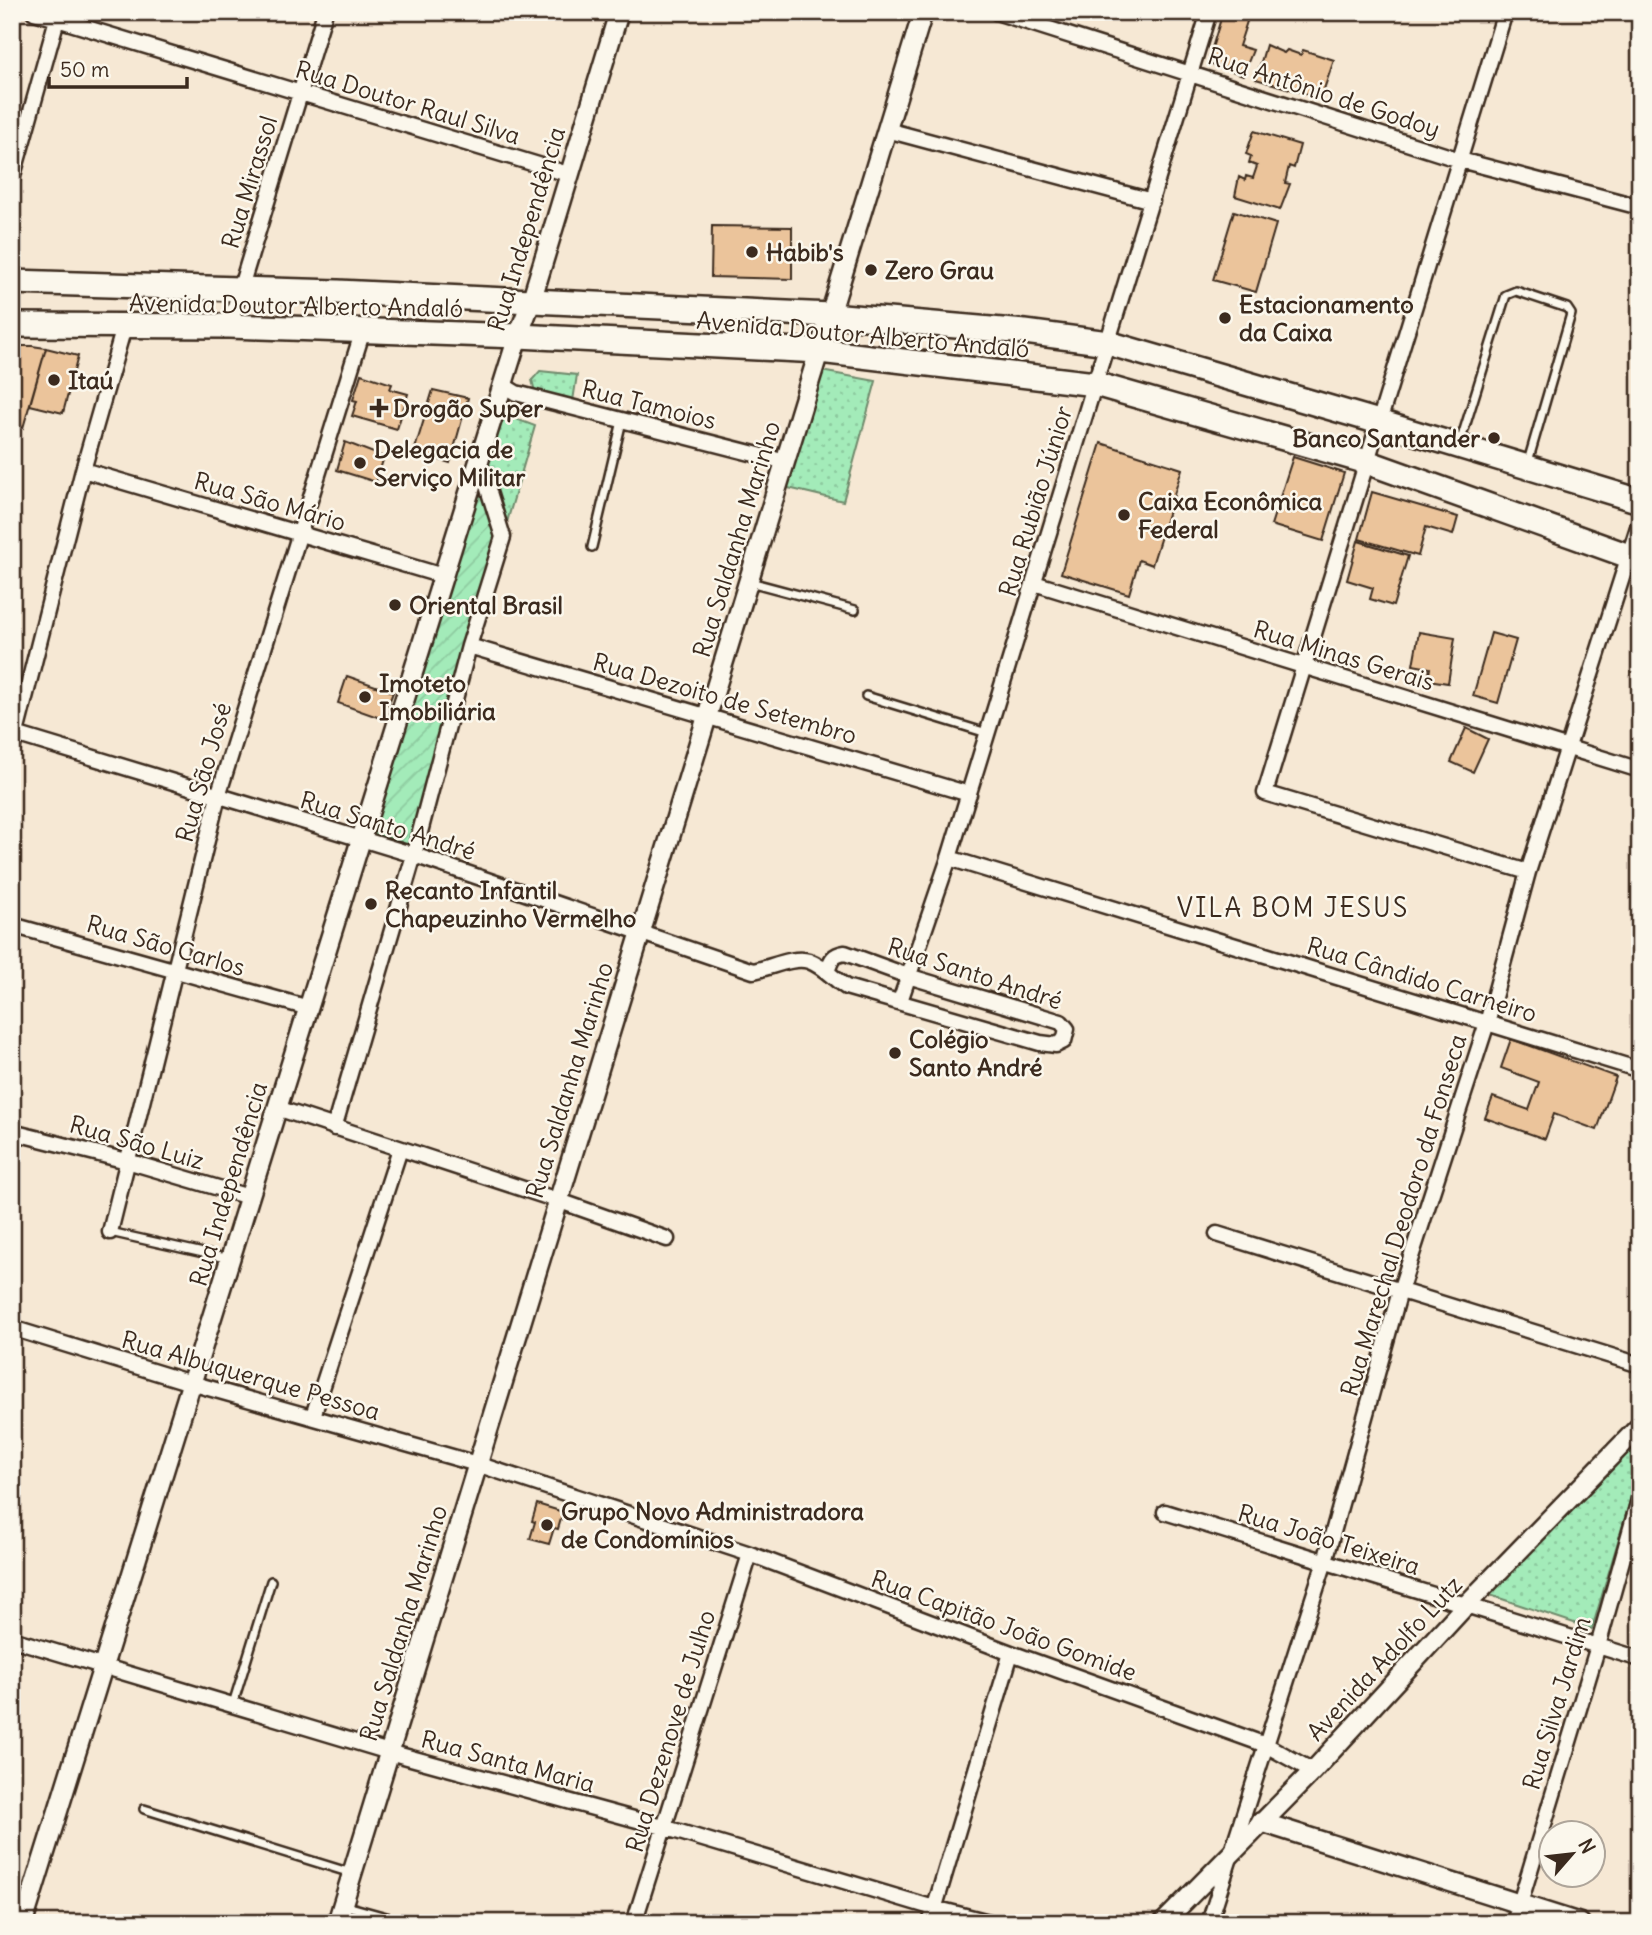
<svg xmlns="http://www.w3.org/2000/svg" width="1652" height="1935" viewBox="0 0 1652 1935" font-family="Delius,sans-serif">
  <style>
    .grass { fill: url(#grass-dots); stroke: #6f8a6c; stroke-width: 2 }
    .garden { fill: url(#garden-furrows); stroke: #6f8a6c; stroke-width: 2 }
    .building { fill: #ebc49b; stroke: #3b2a1e; stroke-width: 2 }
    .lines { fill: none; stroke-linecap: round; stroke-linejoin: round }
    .service-casing { stroke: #3b2a1e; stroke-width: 12 }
    .minor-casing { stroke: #3b2a1e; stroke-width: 19 }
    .tertiary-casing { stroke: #3b2a1e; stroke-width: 23 }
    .primary-casing { stroke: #3b2a1e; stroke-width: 28 }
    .service { stroke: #fbf7ec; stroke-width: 7 }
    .minor { stroke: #fbf7ec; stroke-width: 14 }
    .tertiary { stroke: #fbf7ec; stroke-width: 18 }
    .primary { stroke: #fbf7ec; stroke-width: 23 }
    .poi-dot { fill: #3b2a1e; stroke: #fbf7ec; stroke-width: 2.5 }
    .labels { text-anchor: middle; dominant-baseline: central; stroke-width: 5; stroke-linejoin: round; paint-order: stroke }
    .street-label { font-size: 24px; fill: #3b2a1e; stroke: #fbf7ec }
    .poi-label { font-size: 24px; font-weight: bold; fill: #3b2a1e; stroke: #fbf7ec; text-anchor: start }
    .neighbourhood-label { font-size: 26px; letter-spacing: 2px; fill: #3b2a1e; stroke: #fbf7ec }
  </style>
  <defs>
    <pattern id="grass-dots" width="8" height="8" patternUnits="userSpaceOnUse" patternTransform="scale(1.75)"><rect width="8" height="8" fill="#a3ebb9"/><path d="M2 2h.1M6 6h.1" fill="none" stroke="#8dca9f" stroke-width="1.8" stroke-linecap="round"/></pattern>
    <pattern id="garden-furrows" width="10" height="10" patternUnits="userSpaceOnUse" patternTransform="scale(1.75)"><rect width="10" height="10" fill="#a3ebb9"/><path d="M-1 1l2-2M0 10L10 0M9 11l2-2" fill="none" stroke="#8dca9f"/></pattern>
  </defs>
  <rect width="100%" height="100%" fill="#f6e8d4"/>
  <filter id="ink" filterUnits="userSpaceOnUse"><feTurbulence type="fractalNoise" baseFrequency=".0143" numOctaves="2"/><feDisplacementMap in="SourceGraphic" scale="14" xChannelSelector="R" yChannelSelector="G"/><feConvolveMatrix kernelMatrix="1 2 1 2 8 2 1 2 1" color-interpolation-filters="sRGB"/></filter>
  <g filter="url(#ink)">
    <!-- grass -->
    <path class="grass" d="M540,371L577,375L573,401L535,392L532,380Z
      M821,371L876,381L843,501L784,487Z
      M503,414L535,426L505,529L488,465Z
      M1640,1438V1467L1592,1629L1487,1594Z"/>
    <!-- garden -->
    <path class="garden" d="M480,474L498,534L409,852L367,842Z"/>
    <!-- building -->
    <path class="building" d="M1223,12H1250L1239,46L1253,50L1243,75L1212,64L1209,58Z
      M1266,45L1284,53L1287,50L1301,55L1303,50L1334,60L1321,98L1256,79Z
      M1254,131L1300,145L1294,168L1289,166L1285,183L1290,184L1280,210L1235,196L1239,177L1245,180L1246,176L1253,178L1257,166L1249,163L1251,156L1246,154Z
      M1234,211L1276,224L1256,292L1213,280Z
      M712,226L792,227V279L711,277Z
      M12,346H32L46,348L23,428L12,425Z
      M46,348L78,356L63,413L30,405Z
      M361,374L392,384L390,389L408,394L397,429L352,416L357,401L353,400Z
      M433,390L468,398L450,463L414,452Z
      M345,442L384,457L376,482L337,470Z
      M1101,443L1182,469L1152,565L1139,560L1129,594L1061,573Z
      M1293,457L1344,473L1323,541L1271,525Z
      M1372,492L1458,517L1453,535L1426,527L1418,556L1359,539Z
      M1358,541L1408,556L1393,606L1370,599L1373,588L1347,580Z
      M1419,632L1455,638L1448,683L1428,680L1430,668L1413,665Z
      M1491,633L1516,640L1498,703L1473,696Z
      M347,676L393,692L383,719L338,703Z
      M1466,728L1488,739L1473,772L1451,762Z
      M1511,1039L1616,1077L1597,1130L1554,1114L1545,1139L1485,1118L1493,1097L1529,1110L1539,1082L1501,1068Z
      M537,1504L563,1512L558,1529L554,1528L549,1544L530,1539L535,1522L532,1521Z"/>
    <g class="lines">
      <!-- service casing -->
      <g class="service-casing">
        <path id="service" d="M1460,443L1506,295L1516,291L1567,308L1571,314L1527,465
          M592,547L622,421
          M750,582L855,610
          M866,696L987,733
          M110,1232L230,1259
          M233,1704L271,1581
          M144,1809L351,1873
          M343,1905L408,1923"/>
      </g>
      <!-- minor casing -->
      <g class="minor-casing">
        <path id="minor" d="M34,12L568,174
          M996,12L1460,160L1640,207
          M1505,12L1265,793L1528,872
          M887,130L1152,201
          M12,179L59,12
          M229,326L325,12
          M503,385L516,393L786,462
          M83,470L443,576
          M1034,583L1640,770
          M469,646L969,794
          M12,733L414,855L753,971C770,968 793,956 809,961C823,966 834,979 846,987L1040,1043L1056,1045L1064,1041L1067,1029L1061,1022L908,976L845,953C832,955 831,960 827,972
          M12,749L83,470L124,327
          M949,858L1640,1070
          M12,925L309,1008
          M900,1001L949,858L1209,12
          M277,1108L557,1200L667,1239
          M334,1128L414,855L469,646L503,537L479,460
          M12,1132L127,1161L249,1197
          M110,1232L218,796L363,330
          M1217,1234L1640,1365
          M12,1328L191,1383L477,1464L750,1554L1011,1653L1266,1745L1313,1771
          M313,1416L400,1149
          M1165,1512L1640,1659
          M12,1639L389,1752L663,1827L934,1908L993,1923
          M634,1923L750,1554
          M930,1923L1011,1653
          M1209,1923L1325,1561L1400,1291L1487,1023L1528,872L1640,521
          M1514,1923L1598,1646L1640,1496"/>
      </g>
      <!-- tertiary casing -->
      <g class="tertiary-casing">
        <path id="tertiary" d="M1261,1822L1580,1923
          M23,1923L518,336L531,302L619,12
          M337,1923L923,12
          M1163,1923L1313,1771L1466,1605L1640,1426"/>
      </g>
      <!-- primary casing -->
      <g class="primary-casing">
        <path id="primary" d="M12,282L338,292L831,315L1025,332L1108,343L1379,422L1640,501
          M12,325L229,326L518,336L820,351L1095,384L1367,462L1640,560"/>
      </g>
      <!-- service -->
      <use href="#service" class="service"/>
      <!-- minor -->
      <use href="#minor" class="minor"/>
      <!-- tertiary -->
      <use href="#tertiary" class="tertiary"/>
      <!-- primary -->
      <use href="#primary" class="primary"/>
    </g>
  </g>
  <!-- markers -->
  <g class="poi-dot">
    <circle cx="752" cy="252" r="7"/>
    <circle cx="871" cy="270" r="7"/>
    <circle cx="1225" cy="318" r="7"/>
    <circle cx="54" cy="380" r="7"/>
    <path d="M375.5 397.5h7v7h7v7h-7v7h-7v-7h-7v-7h7z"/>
    <circle cx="1494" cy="438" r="7"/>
    <circle cx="360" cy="463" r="7"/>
    <circle cx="1124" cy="515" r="7"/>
    <circle cx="395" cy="605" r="7"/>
    <circle cx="365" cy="697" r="7"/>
    <circle cx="371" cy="904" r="7"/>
    <circle cx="895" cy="1053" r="7"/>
    <circle cx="547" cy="1525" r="7"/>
  </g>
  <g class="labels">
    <!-- street labels -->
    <g class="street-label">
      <text transform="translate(1324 92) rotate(18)">Rua Antônio de Godoy</text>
      <text transform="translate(408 102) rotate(17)">Rua Doutor Raul Silva</text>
      <text transform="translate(249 182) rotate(-73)">Rua Mirassol</text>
      <text transform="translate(526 229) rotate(-73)">Rua Independência</text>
      <text transform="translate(296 305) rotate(1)">Avenida Doutor Alberto Andaló</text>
      <text transform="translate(863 334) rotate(5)">Avenida Doutor Alberto Andaló</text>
      <text transform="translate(649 404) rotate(14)">Rua Tamoios</text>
      <text transform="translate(270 501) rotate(16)">Rua São Mário</text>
      <text transform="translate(1035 501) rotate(-73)">Rua Rubião Júnior</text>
      <text transform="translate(736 539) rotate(-73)">Rua Saldanha Marinho</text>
      <text transform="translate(1344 655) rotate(17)">Rua Minas Gerais</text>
      <text transform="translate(725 698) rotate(16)">Rua Dezoito de Setembro</text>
      <text transform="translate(203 772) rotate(-74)">Rua São José</text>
      <text transform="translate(388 825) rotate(17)">Rua Santo André</text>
      <text transform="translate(166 945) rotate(16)">Rua São Carlos</text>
      <text transform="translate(975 973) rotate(18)">Rua Santo André</text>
      <text transform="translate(1422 979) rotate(17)">Rua Cândido Carneiro</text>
      <text transform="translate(569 1080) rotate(-73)">Rua Saldanha Marinho</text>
      <text transform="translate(137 1142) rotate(16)">Rua São Luiz</text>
      <text transform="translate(228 1184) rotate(-73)">Rua Independência</text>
      <text transform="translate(1403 1215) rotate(-73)">Rua Marechal Deodoro da Fonseca</text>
      <text transform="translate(251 1375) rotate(16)">Rua Albuquerque Pessoa</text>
      <text transform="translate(1329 1539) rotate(17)">Rua João Teixeira</text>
      <text transform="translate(403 1623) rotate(-73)">Rua Saldanha Marinho</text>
      <text transform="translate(1004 1625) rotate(20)">Rua Capitão João Gomide</text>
      <text transform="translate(1384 1658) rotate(-47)">Avenida Adolfo Lutz</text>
      <text transform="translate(1556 1703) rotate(-73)">Rua Silva Jardim</text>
      <text transform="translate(670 1731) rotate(-73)">Rua Dezenove de Julho</text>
      <text transform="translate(508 1761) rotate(15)">Rua Santa Maria</text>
    </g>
    <!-- poi labels -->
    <g class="poi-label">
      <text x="766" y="252">Habib's</text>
      <text x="885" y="270">Zero Grau</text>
      <text x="1239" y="304">Estacionamento<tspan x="1239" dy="28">da Caixa</tspan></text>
      <text x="68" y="380">Itaú</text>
      <text x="393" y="408">Drogão Super</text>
      <text x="1480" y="438" text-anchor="end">Banco Santander</text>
      <text x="374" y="449">Delegacia de<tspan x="374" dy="28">Serviço Militar</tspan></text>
      <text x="1138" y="501">Caixa Econômica<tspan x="1138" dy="28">Federal</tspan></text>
      <text x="409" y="605">Oriental Brasil</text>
      <text x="379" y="683">Imoteto<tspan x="379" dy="28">Imobiliária</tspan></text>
      <text x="385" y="890">Recanto Infantil<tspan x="385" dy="28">Chapeuzinho Vermelho</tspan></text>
      <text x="909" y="1039">Colégio<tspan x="909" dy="28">Santo André</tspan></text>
      <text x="561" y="1511">Grupo Novo Administradora<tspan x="561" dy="28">de Condomínios</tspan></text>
    </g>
    <!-- neighbourhood labels -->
    <g class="neighbourhood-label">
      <text x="1293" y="907">VILA BOM JESUS</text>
    </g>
  </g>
  <!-- margin -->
  <rect width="1652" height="1935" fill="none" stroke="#fbf7ec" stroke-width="42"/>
  <rect x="21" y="21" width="1610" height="1893" fill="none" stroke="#3b2a1e" stroke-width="2.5" filter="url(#ink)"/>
  <!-- north arrow -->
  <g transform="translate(1572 1854) rotate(62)"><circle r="33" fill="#fbf7ec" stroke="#aea59a" stroke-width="2"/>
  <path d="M0-5L12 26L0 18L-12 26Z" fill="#3b2a1e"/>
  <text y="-10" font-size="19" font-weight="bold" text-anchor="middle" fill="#3b2a1e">N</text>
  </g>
  <!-- scale -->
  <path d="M49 77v10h138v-10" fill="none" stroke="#3b2a1e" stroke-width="3.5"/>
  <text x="60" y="77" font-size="21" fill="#3b2a1e" stroke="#fbf7ec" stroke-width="5" paint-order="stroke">50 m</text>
</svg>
